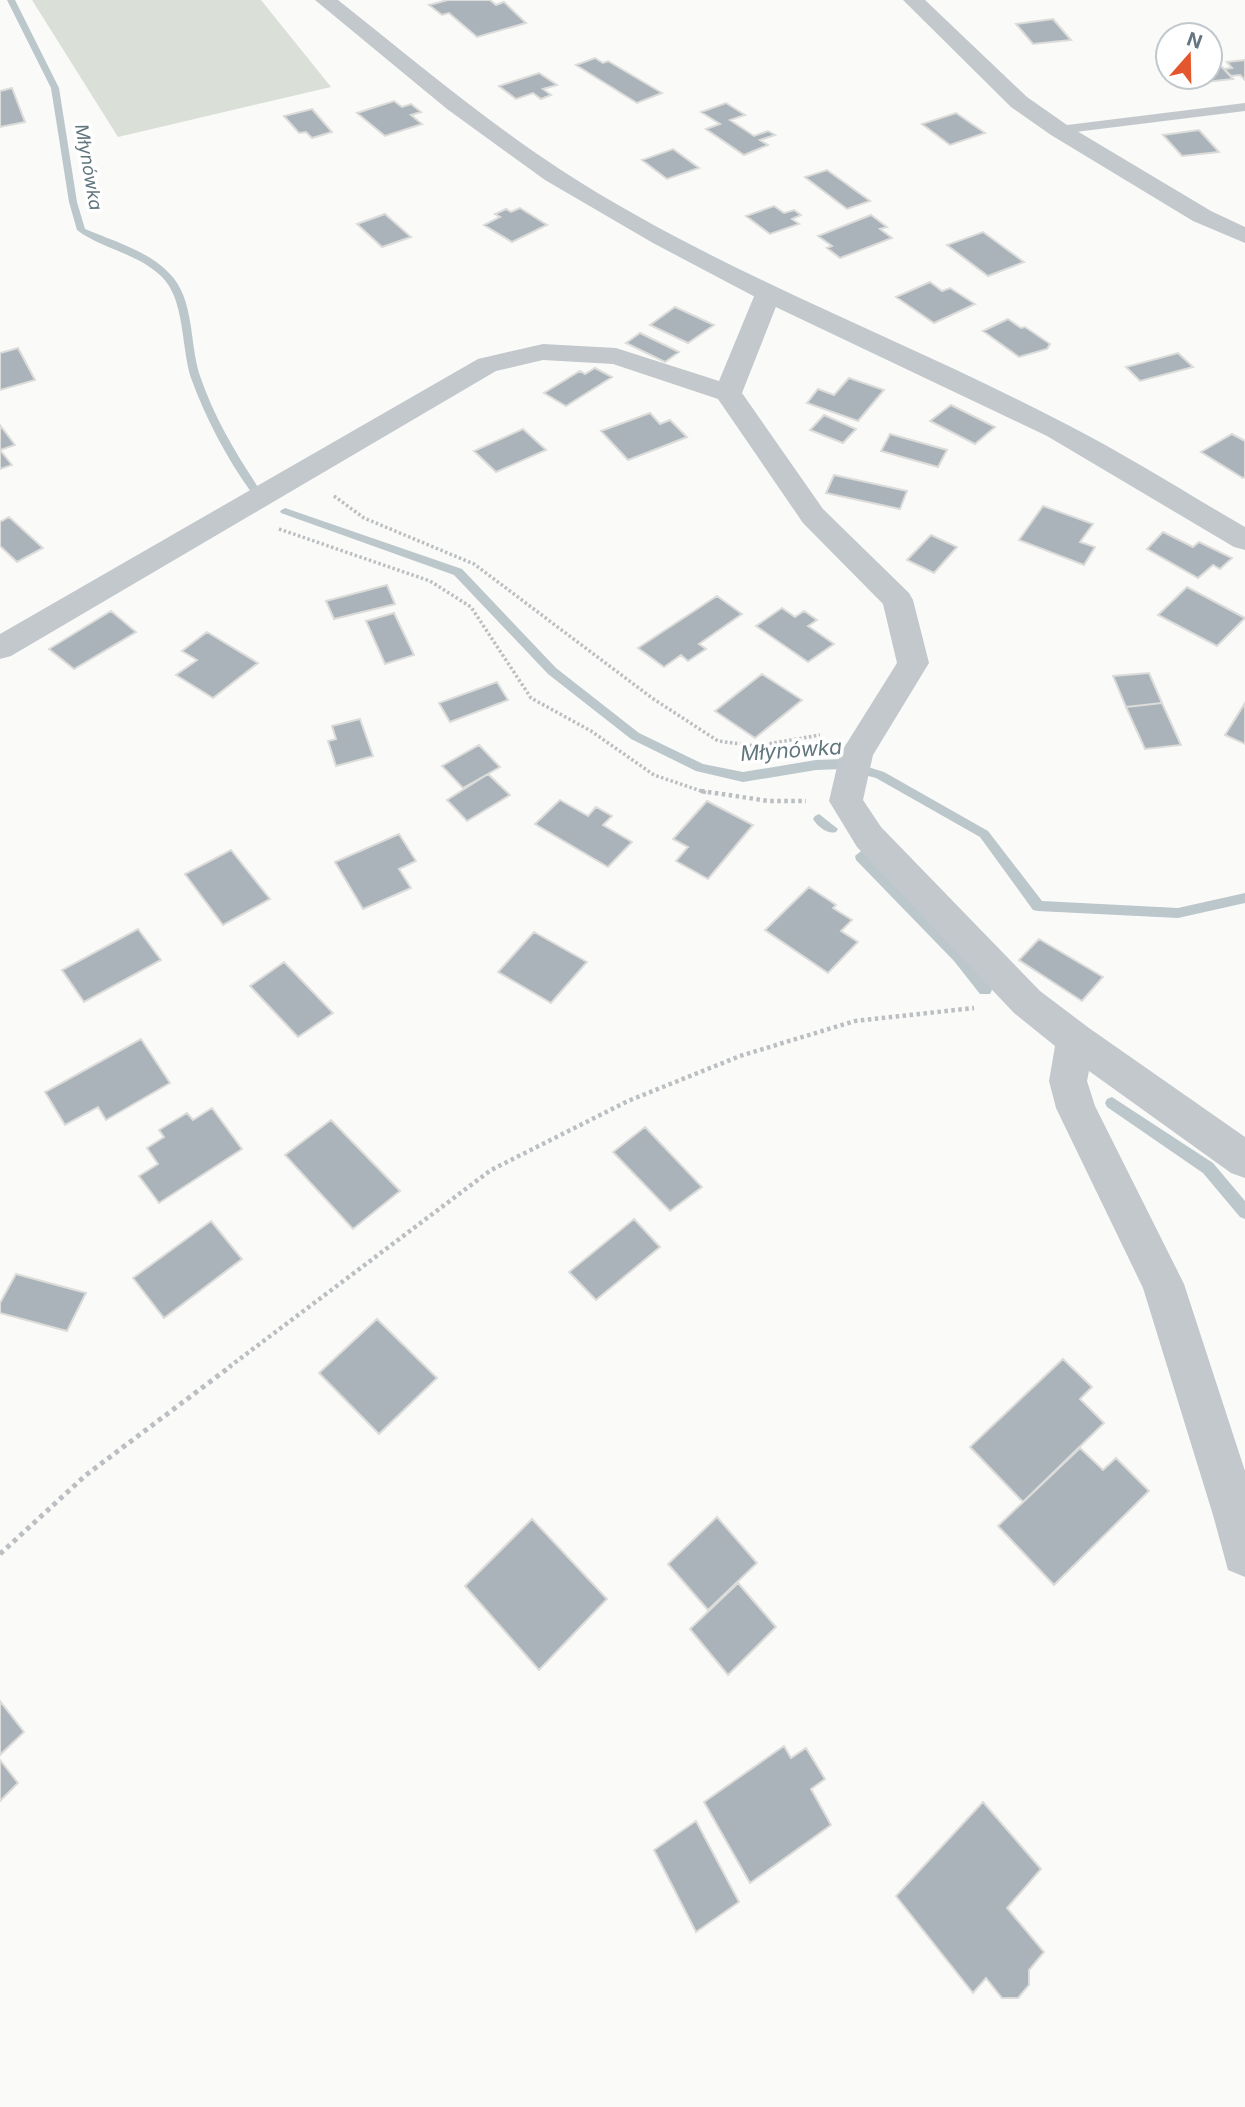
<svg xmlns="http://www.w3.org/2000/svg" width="1245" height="2107" viewBox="0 0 1245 2107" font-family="Inter,sans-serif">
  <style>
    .green { fill: #dadfd7 }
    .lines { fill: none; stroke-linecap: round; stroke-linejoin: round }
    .stream { fill: #bbc7cb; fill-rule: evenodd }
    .building { fill: #aab3b9; stroke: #dcdcda; stroke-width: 2 }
    .path-far2 { stroke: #bbbfc2; stroke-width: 3.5; stroke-dasharray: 2.5 2.5; stroke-linecap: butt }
    .path-far1 { stroke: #bbbfc2; stroke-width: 4.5; stroke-dasharray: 3.5 3.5; stroke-linecap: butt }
    .path { stroke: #bbbfc2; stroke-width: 5; stroke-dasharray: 4.5 4.5; stroke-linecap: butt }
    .service { fill: #c3c8cc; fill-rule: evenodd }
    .minor { fill: #c3c8cc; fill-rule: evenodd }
    .tertiary { fill: #c3c8cc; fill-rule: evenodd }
    .labels { text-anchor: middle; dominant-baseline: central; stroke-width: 7; stroke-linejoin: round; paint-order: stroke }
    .far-water-label { font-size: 18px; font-style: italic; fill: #60757c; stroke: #fff }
    .water-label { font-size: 21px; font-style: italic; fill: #60757c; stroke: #fff }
  </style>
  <rect width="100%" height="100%" fill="#fafaf8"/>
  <!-- green -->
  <path class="green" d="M32,0H261L331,87L118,137Z"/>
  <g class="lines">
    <!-- stream -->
    <path class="stream" d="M7,0H15L59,88L77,202L85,229C113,241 149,251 170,274C195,300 189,343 200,376C214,417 236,454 260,490L259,492H251C226,457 206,419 191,378C181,347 185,298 161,276C137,253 102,249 77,230L69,202L51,88Z
      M285,508L462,569L556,668L639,733L703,764L743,772L816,760L842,759L884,772L988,831L1042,901L1178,908L1245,893V903L1178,918L1038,911L1033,910L980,837L876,778L842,769L816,770L743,782L696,771L631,739L548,674L454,575L281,513L280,511Z
      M819,814L838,829L836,832C828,835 817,826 813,819L815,816Z
      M861,851L866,852L964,953L990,986L992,990L990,994H980L954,961L856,860L855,856Z
      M1112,1097L1213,1163L1245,1201V1219L1240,1217L1203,1173L1107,1107L1105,1103L1107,1099Z"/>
  </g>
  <!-- building -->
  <path class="building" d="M448,0H490L496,5L504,2L526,23L477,37L449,13L442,15L429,5Z
    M1053,19L1071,40L1033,44L1016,24Z
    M595,58L603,63L608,61L662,93L637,103L576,65Z
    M1245,60V80L1240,75L1231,76L1224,69L1232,68L1227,62Z
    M1222,67L1233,79L1205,82L1201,77H1210V68Z
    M539,73L557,85L543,89L551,95L541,99L533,93L516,99L499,86Z
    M12,88L25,122L0,127V91Z
    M394,101L402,107L411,104L421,112L411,115L422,124L385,136L357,113Z
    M726,103L745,115L730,120L754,136L768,131L775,135L760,140L768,145L744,155L706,129L720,124L701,112Z
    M312,109L332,132L312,138L306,132L299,133L284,116Z
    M956,113L985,133L950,145L922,124Z
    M1199,130L1219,152L1182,156L1163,135Z
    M673,149L699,168L667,179L642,160Z
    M827,170L870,201L847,209L805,177Z
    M774,206L784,213L794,210L801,215L792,219L799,224L770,234L746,216Z
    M520,208L547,225L512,242L484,225L500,217L495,214L506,209L511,212Z
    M385,214L411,237L382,247L357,224Z
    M871,215L887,227L880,229L892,238L840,258L827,248L832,246L818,236Z
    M983,232L1024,262L988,276L947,245Z
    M930,282L942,291L950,288L975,304L934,323L896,297Z
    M675,307L714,325L688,343L650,325Z
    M1008,319L1021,328L1025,327L1050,344L1047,349L1019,357L983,331Z
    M640,333L679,352L665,362L626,343Z
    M18,348L35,380L0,390V353Z
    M1178,353L1193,367L1140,381L1126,367Z
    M595,368L612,377L566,406L544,393L580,371L585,374Z
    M849,378L884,390L858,421L807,403L818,389L834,395Z
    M951,405L995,427L975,444L930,421Z
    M650,413L660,424L670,420L687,437L628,460L601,431Z
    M824,415L856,429L843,443L810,430Z
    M0,425L15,445L0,450Z
    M523,429L546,450L496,472L474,451Z
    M890,434L947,450L938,467L881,451Z
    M1232,434L1245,441V477L1243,478L1201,452Z
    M0,450L12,465L0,469Z
    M834,475L907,491L900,509L826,493Z
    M1043,506L1093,524L1080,542L1095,547L1084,565L1019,540Z
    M9,517L43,548L17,562L0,546V522Z
    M1163,532L1193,547L1199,542L1232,558L1220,569L1213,565L1198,578L1147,549Z
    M931,535L957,547L934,573L907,560Z
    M387,585L395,604L334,619L326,601Z
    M1187,587L1245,618L1217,646L1158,615Z
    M717,596L742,614L699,644L706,649L688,661L681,655L664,667L638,648Z
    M782,608L795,617L804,611L817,620L808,626L834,644L808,662L756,626Z
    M111,611L136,632L74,669L49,649Z
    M394,613L414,655L385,664L366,621Z
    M207,632L258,663L213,698L176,675L197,660L182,651Z
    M1149,673L1162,703L1126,707L1113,676Z
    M762,674L802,700L755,738L715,711Z
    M497,682L508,700L450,722L439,703Z
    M1162,703L1181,745L1145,749L1126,707Z
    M1245,703V744L1225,735Z
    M360,719L373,756L336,766L328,741L336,739L332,726Z
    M479,745L500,767L463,788L442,766Z
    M488,774L510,795L467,821L447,800Z
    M560,800L588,816L596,807L612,816L603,825L632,842L608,867L535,824Z
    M707,801L753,825L708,879L676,861L688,847L673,839Z
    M399,834L416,861L399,869L411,888L363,909L335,862Z
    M231,850L270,899L223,925L185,874Z
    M809,887L836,905L833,908L852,920L841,931L858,942L828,973L765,930Z
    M138,929L161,960L84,1002L62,970Z
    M534,932L587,962L551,1003L498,972Z
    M1039,939L1103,977L1082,1001L1019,960Z
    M284,962L333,1013L298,1037L250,986Z
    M141,1039L170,1083L106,1120L98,1107L65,1125L45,1092Z
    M212,1108L242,1149L159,1203L139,1176L158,1164L147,1148L164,1137L159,1130L187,1113L193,1120Z
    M331,1120L400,1191L353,1229L285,1155Z
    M645,1127L702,1187L670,1211L613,1152Z
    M634,1219L660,1247L596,1300L569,1272Z
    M211,1221L242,1259L164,1318L133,1278Z
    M16,1274L86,1293L67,1331L0,1313V1303Z
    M377,1319L437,1378L379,1434L319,1373Z
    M1063,1359L1092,1387L1080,1399L1104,1423L1023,1502L970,1447Z
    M1080,1448L1103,1470L1116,1458L1149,1491L1054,1585L998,1526Z
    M717,1517L757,1563L708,1610L668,1564Z
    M532,1519L607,1599L539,1670L465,1586Z
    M738,1583L776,1627L728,1675L690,1629Z
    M0,1701L24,1732L0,1755Z
    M784,1746L791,1758L806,1748L825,1779L811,1789L831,1825L750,1883L704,1802Z
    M0,1760L18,1783L0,1801Z
    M983,1802L1041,1869L1007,1908L1044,1952L1029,1970V1985L1018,1998H1002L986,1978L973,1993L896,1896Z
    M696,1821L739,1902L696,1932L654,1850Z"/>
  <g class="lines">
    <!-- path-far2 -->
    <path class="path-far2" d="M334,496L364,518L474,564L652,698L718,741L756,746L820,735
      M279,529L430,581L471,607L531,698L591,731L654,775L707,793"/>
    <!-- path-far1 -->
    <path class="path-far1" d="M701,791L769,801H806
      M229,1367L491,1170L628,1101L740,1056L855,1021L974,1008"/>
    <!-- path -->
    <path class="path" d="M0,1554L86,1475L231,1366"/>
    <!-- service -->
    <path class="service" d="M1245,103V111L1059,134L1053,130L1059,126Z"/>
    <!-- minor -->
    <path class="minor" d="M903,0H925L1027,97L1067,125L1211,211L1245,227V243L1193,221L1051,135L1011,107Z
      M768,286L777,289L781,294L742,393L823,509L909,593L913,600L929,663L873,755L863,800L881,827L1040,991L1089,1028L1245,1137V1178L1231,1173L1089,1071L1087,1081L1095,1106L1184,1284L1245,1471V1577L1228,1570L1213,1515L1143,1288L1056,1108L1049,1081L1055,1046L1014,1013L857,847L829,801L840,754L897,663L883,604L803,523L718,399L613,364L543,360L496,371L11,656L0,659V634L478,359L543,344L616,348L719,381L755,294L759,289Z"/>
    <!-- tertiary -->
    <path class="tertiary" d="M315,0H338C411,58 483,119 561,170C720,273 899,337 1066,424C1127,455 1186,493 1245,527V550L1234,547L1047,436L759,299L653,243L545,180L447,109Z"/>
  </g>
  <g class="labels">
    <!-- far-water labels -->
    <g class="far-water-label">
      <text transform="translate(89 167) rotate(80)">Młynówka</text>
    </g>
    <!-- water labels -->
    <g class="water-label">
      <text transform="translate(791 750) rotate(-4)">Młynówka</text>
    </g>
  </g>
  <!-- north arrow -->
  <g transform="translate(1189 56) rotate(20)"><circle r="33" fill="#ffffff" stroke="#c1c8cd" stroke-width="2"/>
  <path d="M0-5L12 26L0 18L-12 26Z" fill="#e4572e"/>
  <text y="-10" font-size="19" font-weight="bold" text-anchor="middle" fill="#657683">N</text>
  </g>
</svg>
